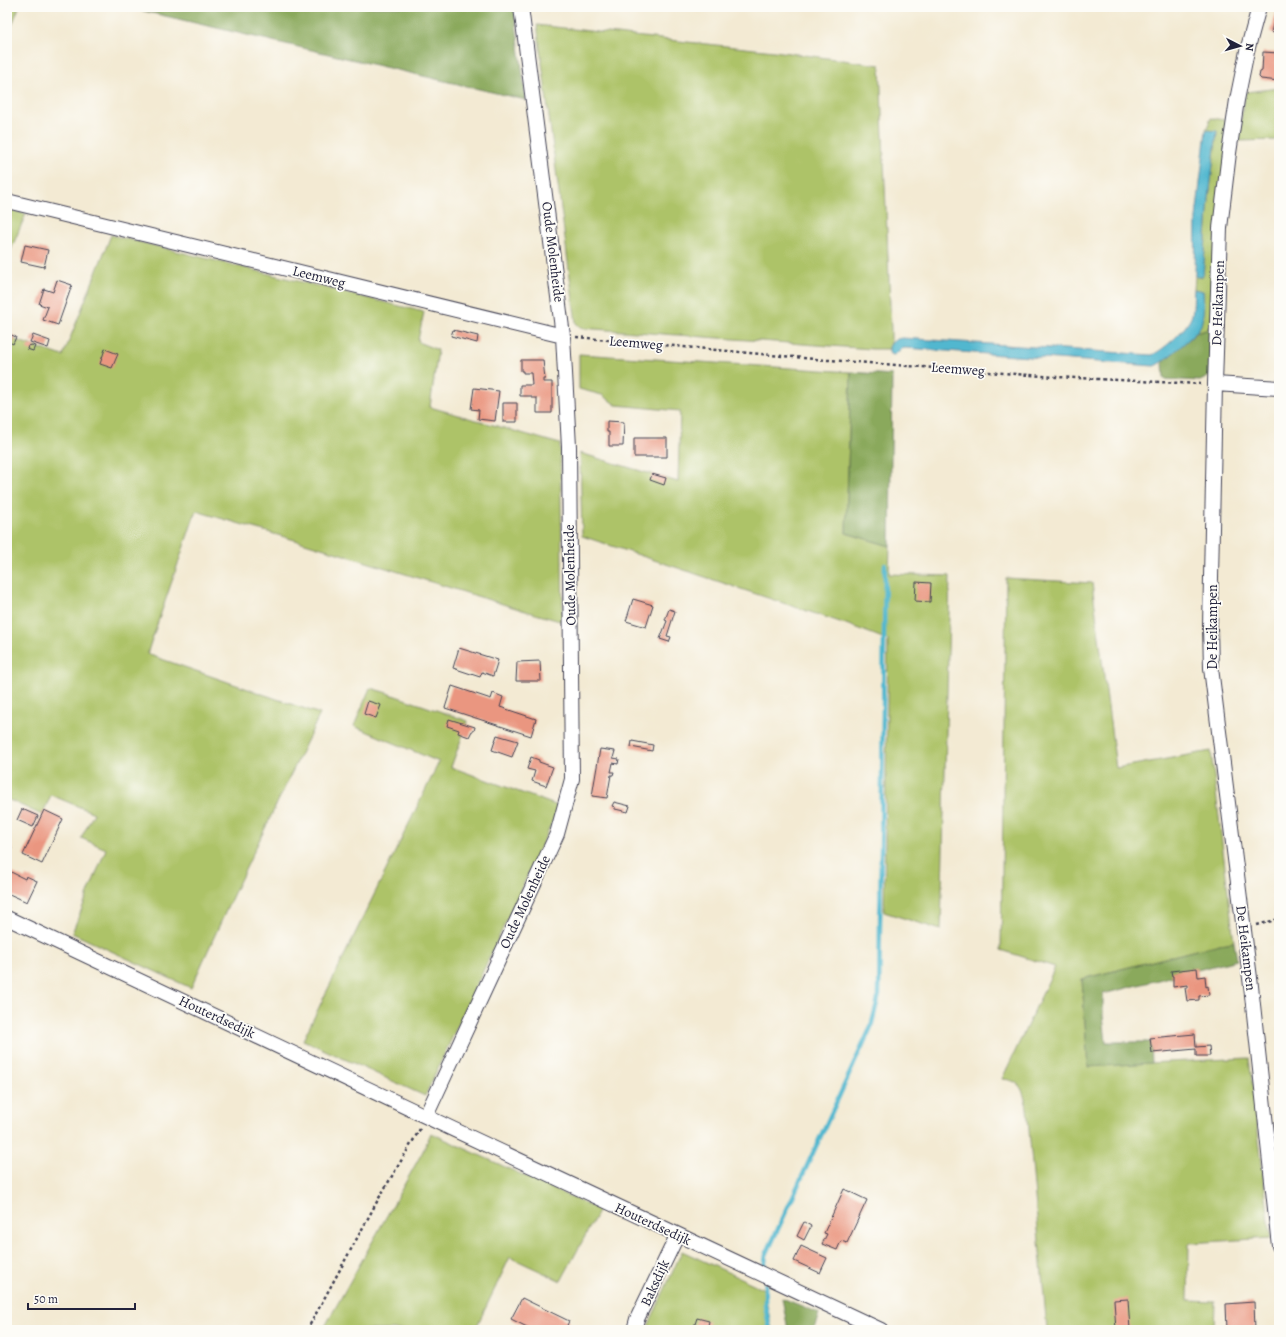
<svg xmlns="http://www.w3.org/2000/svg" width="1286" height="1337" viewBox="0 0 1286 1337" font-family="Alegreya,serif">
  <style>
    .green { fill: #adc368; stroke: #687252 }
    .forest { fill: #8aa95c; stroke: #56664c }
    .water { fill: #51b7cf; stroke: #3a6c85 }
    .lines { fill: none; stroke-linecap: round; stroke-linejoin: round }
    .stream { stroke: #51b7cf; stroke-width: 4.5 }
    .building { fill: #ea9680 }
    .minor-casing { stroke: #414052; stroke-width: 16 }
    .path { stroke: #414052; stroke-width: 2.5; stroke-dasharray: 3 3; stroke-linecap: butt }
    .minor { stroke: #fff; stroke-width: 14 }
    .labels { text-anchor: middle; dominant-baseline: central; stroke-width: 3.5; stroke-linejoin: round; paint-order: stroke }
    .street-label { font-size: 14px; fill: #22223b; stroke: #fdfcf7 }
  </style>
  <rect width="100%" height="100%" fill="#fdfcf7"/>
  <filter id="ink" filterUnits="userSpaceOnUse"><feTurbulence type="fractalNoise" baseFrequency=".025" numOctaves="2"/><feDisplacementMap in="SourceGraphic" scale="8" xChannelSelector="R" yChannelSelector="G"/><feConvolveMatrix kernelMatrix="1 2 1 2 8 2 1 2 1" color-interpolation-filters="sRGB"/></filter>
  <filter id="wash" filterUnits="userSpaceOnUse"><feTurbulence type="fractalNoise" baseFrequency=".012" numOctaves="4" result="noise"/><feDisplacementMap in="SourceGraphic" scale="16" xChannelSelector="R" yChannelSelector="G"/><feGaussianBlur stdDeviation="0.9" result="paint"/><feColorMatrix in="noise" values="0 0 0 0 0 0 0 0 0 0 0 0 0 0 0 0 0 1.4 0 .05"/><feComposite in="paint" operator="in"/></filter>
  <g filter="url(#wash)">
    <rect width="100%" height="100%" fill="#f3ead3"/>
    <!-- green -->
    <path class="green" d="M7,7H19L7,38Z
      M537,25L687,42L774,51L880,65L891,328V342L889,349H872L580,328L576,323Z
      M1279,88V140L1239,141L1242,112L1246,92Z
      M1211,118L1230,121L1213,328L1196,333C1204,321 1204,305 1203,291L1194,289L1195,276H1203L1209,198L1217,132L1206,130Z
      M7,209L26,214L7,259Z
      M111,235L424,312L418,340L420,343L438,350L430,407L560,444L563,622L522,610L305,543L196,511L147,654L320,714L234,893L191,988L72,933L106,849L81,838L94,813L51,795L42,815L7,799V337L63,356Z
      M579,354L851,372L846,533L890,546L889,574L950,576L941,930L884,912L888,640L846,624L582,536L580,453L678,482L680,411L616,405L602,395L579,389Z
      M1006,578L1092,583L1116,768L1211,751L1234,942L1220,944L1082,979L1088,1066L1249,1058L1271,1238L1189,1243L1188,1301L1215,1302L1214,1330H1047L1027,1108C1023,1091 1022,1080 1002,1079L1055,967L1001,950Z
      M370,688L384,692L468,721L451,767L558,806L556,814L425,1096L303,1040L439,762L354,726Z
      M431,1133L599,1210L561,1281L510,1257L475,1330H323L423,1151Z
      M682,1251L764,1289L772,1330H648L649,1324Z"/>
    <!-- forest -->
    <path class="forest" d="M135,7H514L526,100L135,9Z
      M1213,328L1212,375L1200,381L1164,379L1163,362L1196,333Z
      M851,372L892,375L890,546L846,533Z
      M1234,942L1237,960L1103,994V1016L1106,1042H1151L1152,1063L1088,1067L1082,979L1220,944Z
      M782,1298L819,1313L814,1330H788Z"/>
    <!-- water -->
    <path class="water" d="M1206,130L1217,131L1209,198L1203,276H1195L1196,218Z
      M1194,289L1203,291C1204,302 1204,315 1201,325C1198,333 1162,364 1154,366L905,348L901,349L894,355L890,354C886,345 894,339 902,338L1152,355C1165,349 1188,328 1192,315C1194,307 1193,298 1194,289Z"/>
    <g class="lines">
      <!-- stream -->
      <path class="stream" d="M764,1268L766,1255L871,1027L879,995L885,565
        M765,1285V1305L770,1330"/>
    </g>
    <g id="blocks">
      <!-- building -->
      <path class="building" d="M1278,7H1279V35L1271,32Z
        M1263,52L1279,53V81L1261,79L1259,77L1260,72L1262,71Z
        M1276,118H1279V128H1276Z
        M25,245L48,250L44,267L21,262Z
        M57,280L72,285L58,325L43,320L48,307L39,304L44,289L53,292Z
        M453,330L478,336L477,343L451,336Z
        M7,333L16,337L13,344L7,341Z
        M33,335L50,341L48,348L30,342Z
        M32,345L35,346L33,351L27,349L28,346Z
        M105,349L118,354L112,368L100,364Z
        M521,360H543L545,379H543V382H552V413H537V398H531V396H520V385H532L531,373H523V371H521Z
        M474,388L499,391L495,421L478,419L479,410L471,409Z
        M503,403H517V422H503Z
        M607,421L624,422L623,446H609V432H607Z
        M634,438H667V457H634Z
        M652,474L666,478L664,485L650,480Z
        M916,582L931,583L930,602L915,601Z
        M633,599L653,605L646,627L626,621Z
        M669,609L675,611L667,636L671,637L669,642L660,639L667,621L665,620Z
        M459,648L498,660L493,676L482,672L480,677L453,668Z
        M540,661L541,681H516L517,662Z
        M452,686L491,699L493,693L503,697L500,707L536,719L531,736L445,708Z
        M368,701L381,705L376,718L364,714Z
        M449,719L475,727L474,731H472L469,737L458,733L459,730L447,726Z
        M497,735L518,741L512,757L492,750Z
        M632,741L653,745L652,751L631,747Z
        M600,749L615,751L613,758L619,759L618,764L613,763L611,772H614L613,775H611L607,798L592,796Z
        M531,757L539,760V762L553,767L546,786L532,781L535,771L527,769Z
        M614,802L630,806L628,812L615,809V807L612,806Z
        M22,809L38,816L33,827L17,820Z
        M44,810L63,819L42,864L23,855Z
        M7,845L12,848L7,859Z
        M7,870L25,879L26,876L37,881L27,902L7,893Z
        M1197,968L1198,977L1205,976L1206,987L1208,986L1209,995L1199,996V1000L1187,1001L1185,988H1187V985L1173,987V976H1172L1171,971Z
        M1195,1034L1196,1047L1209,1046L1210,1056H1196V1049L1152,1053L1150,1038Z
        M844,1189L867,1200L847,1243L841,1241L837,1250L822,1244L827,1234L824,1233Z
        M804,1222L811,1226L804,1240L797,1236Z
        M801,1246L827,1258L820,1273L794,1261Z
        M522,1298L569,1321L565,1330H533L511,1319Z
        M1128,1299L1130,1330H1116L1114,1300Z
        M1254,1302L1255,1330H1227L1226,1304Z
        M697,1318L709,1321L707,1330H693Z"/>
    </g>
  </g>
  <g filter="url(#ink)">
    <use href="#blocks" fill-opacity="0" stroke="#414052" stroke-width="1"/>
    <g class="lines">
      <!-- minor casing -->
      <g class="minor-casing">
        <path id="minor" d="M1259,7L1247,51L1237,100L1229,153L1220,228L1215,384L1210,626L1211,668L1251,986L1279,1246
          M7,201L563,336
          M1215,384L1279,388
          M7,918C298,1055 589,1195 881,1330
          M426,1116L557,834L572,779L569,447L563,336L521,7
          M634,1330L637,1319L677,1236"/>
      </g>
      <!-- path -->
      <path class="path" d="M576,337L815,359L1056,377L1201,384
        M1257,925L1279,919
        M307,1330L379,1198L420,1129"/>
      <!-- minor -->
      <use href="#minor" class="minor"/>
    </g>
  </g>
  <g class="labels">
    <!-- street labels -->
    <g class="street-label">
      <text transform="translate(553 252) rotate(83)">Oude Molenheide</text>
      <text transform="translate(319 277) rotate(14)">Leemweg</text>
      <text transform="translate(1218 303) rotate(-88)">De Heikampen</text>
      <text transform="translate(636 343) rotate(5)">Leemweg</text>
      <text transform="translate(958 369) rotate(4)">Leemweg</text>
      <text transform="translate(570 575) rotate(-91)">Oude Molenheide</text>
      <text transform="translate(1212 627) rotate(-90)">De Heikampen</text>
      <text transform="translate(525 902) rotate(-65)">Oude Molenheide</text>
      <text transform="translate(1246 948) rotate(83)">De Heikampen</text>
      <text transform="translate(217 1017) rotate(25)">Houterdsedijk</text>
      <text transform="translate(653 1224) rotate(25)">Houterdsedijk</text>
      <text transform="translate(655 1283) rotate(-65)">Baksdijk</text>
    </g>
  </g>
  <!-- margin -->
  <rect width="1286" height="1337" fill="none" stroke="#fdfcf7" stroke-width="24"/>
  <!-- north arrow -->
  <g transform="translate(1240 46) rotate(96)" stroke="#fdfcf7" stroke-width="3" paint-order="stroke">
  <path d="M0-3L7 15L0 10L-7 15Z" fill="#22223b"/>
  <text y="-6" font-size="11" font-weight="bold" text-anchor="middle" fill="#22223b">N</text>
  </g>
  <!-- scale -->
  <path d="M28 1303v6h107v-6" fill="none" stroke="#22223b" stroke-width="2"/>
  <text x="34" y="1303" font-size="12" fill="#22223b" stroke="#fdfcf7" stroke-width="3" paint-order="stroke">50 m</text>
</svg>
